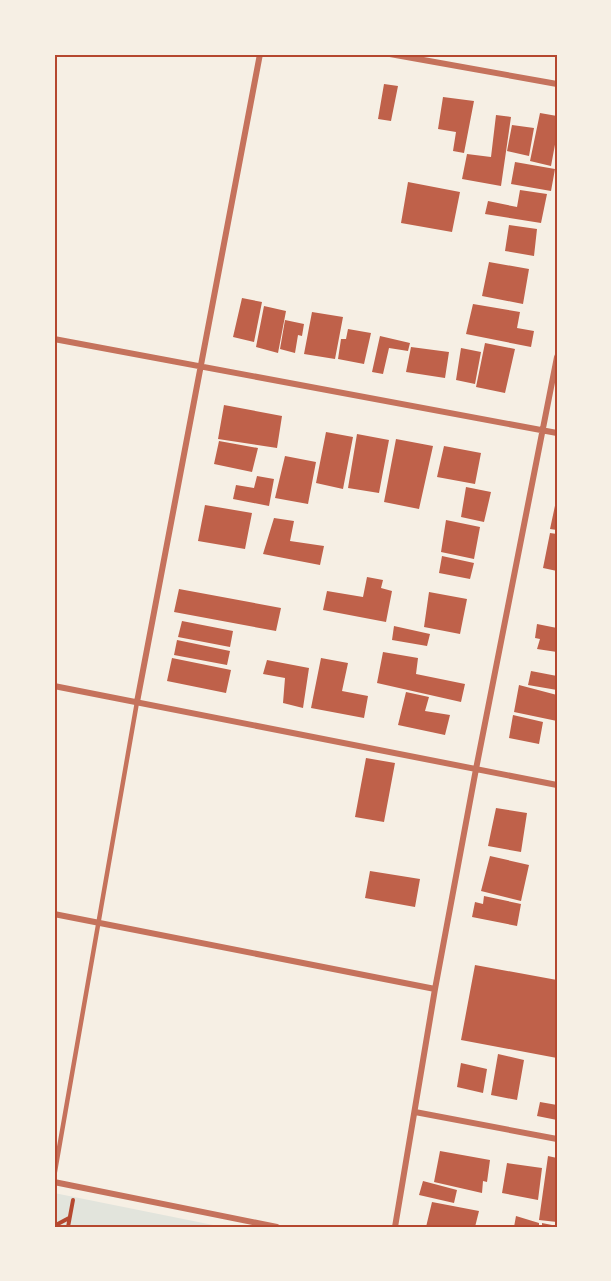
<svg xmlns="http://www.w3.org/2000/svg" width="611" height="1281" viewBox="0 0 611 1281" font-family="Rubik,sans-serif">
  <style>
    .green { fill: #e2e4dc }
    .building { fill: #bf614a }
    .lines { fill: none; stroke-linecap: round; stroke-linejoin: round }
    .path { stroke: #b5482f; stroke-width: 4 }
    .service { stroke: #c5725c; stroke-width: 4.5 }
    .minor { stroke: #c5725c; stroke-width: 6 }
    .neatline { fill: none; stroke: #b5482f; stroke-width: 2 }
  </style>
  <rect width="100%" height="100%" fill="#f6efe4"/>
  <!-- green -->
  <path class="green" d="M54,1193L74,1197L223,1227H54Z"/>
  <!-- building -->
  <path class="building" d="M384,84L398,86L391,121L378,119Z
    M443,97L474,101L464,153L453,151L456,132L438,129Z
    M540,113L557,116V134L551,166L530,161Z
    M496,115L511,117L501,186L462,179L467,154L491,157Z
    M512,125L534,128L529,156L507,151Z
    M515,162L555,169L551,191L511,184Z
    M408,182L460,192L452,232L401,223Z
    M520,190L547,194L541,223L485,214L488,201L517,207Z
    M509,225L537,229L534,256L505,251Z
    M489,262L529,269L523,304L482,296Z
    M242,298L262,302L254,342L233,337Z
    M473,304L520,312L517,328L534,331L531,347L466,334Z
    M264,306L286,311L278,353L256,347Z
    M312,312L343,317L335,359L304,354Z
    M285,320L304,324L302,336L298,335L295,353L280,349Z
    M348,329L371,333L364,364L338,359L341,339H346Z
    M380,336L410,343L408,351L389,348L383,374L372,372Z
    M485,343L515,349L505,393L476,387Z
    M411,347L449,352L445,378L406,372Z
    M461,348L481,352L475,384L456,380Z
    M224,405L282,416L277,448L218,439Z
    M326,432L353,437L343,489L316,483Z
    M357,434L389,440L379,493L348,488Z
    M396,439L433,446L419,509L384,502Z
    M219,441L258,448L252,472L214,464Z
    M444,446L481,453L475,484L437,477Z
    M285,456L316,462L308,504L275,498Z
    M257,476L274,479L269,506L233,499L236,485L254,488Z
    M466,487L491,492L484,522L461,517Z
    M556,501H557V530L550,529Z
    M205,505L252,513L245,549L198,541Z
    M274,518L294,521L290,541L324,546L320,565L263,554Z
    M446,520L480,527L474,559L441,552Z
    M550,533L557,534V571L543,568Z
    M442,556L474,563L470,579L439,573Z
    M367,577L383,580L381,588L392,591L386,622L323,610L327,591L363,597Z
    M179,589L281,608L276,631L174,612Z
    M429,592L467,599L460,634L424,627Z
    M182,621L233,631L230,647L178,637Z
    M537,624L557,628V652L537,649L540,639L535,638Z
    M394,626L430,634L427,646L392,640Z
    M177,640L230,651L227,665L174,655Z
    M383,652L418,658L416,674L465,684L461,702L377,683Z
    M172,658L231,670L226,693L167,681Z
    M321,658L348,663L342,691L368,696L364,718L311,708Z
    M267,660L309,668L303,708L283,703L285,678L263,674Z
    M531,671L557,676V690L528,685Z
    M519,685L557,695V721L514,712Z
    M406,692L429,697L425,711L450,715L445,735L398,725Z
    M513,715L543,722L539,744L509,738Z
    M366,758L395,763L384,822L355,817Z
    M496,808L527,813L521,852L488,846Z
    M490,856L529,865L521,901L481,891Z
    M370,871L420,879L415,907L365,898Z
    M484,896L521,904L517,926L472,917L475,902L483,904Z
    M475,965L557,980V1058L461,1040Z
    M498,1054L524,1060L517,1100L491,1095Z
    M461,1063L487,1069L483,1093L457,1087Z
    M540,1102L557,1105V1120L537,1116Z
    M440,1151L490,1160L487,1182L483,1181L482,1193L434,1182Z
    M548,1156L557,1158V1222L539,1220Z
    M507,1163L542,1168L538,1200L502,1193Z
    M423,1181L457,1190L454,1203L419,1195Z
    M432,1202L479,1211L475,1227H426Z
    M516,1216L539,1223V1227H514Z
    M542,1223L557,1226V1227H542Z"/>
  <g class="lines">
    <!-- path -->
    <path class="path" d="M54,1226L69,1218
      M68,1227L73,1200"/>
    <!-- service -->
    <path class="service" d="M54,1177L137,702"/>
    <!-- minor -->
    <path class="minor" d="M390,54L557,84
      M54,339L557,433
      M54,686L557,785
      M137,702L260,54
      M54,914L435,989
      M415,1112L557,1139
      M54,1182L277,1227
      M395,1227L435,989L476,769L557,357"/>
  </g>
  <!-- border -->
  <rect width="611" height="1281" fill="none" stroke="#f6efe4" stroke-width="111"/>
  <rect x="56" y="56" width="500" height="1170" class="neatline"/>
</svg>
